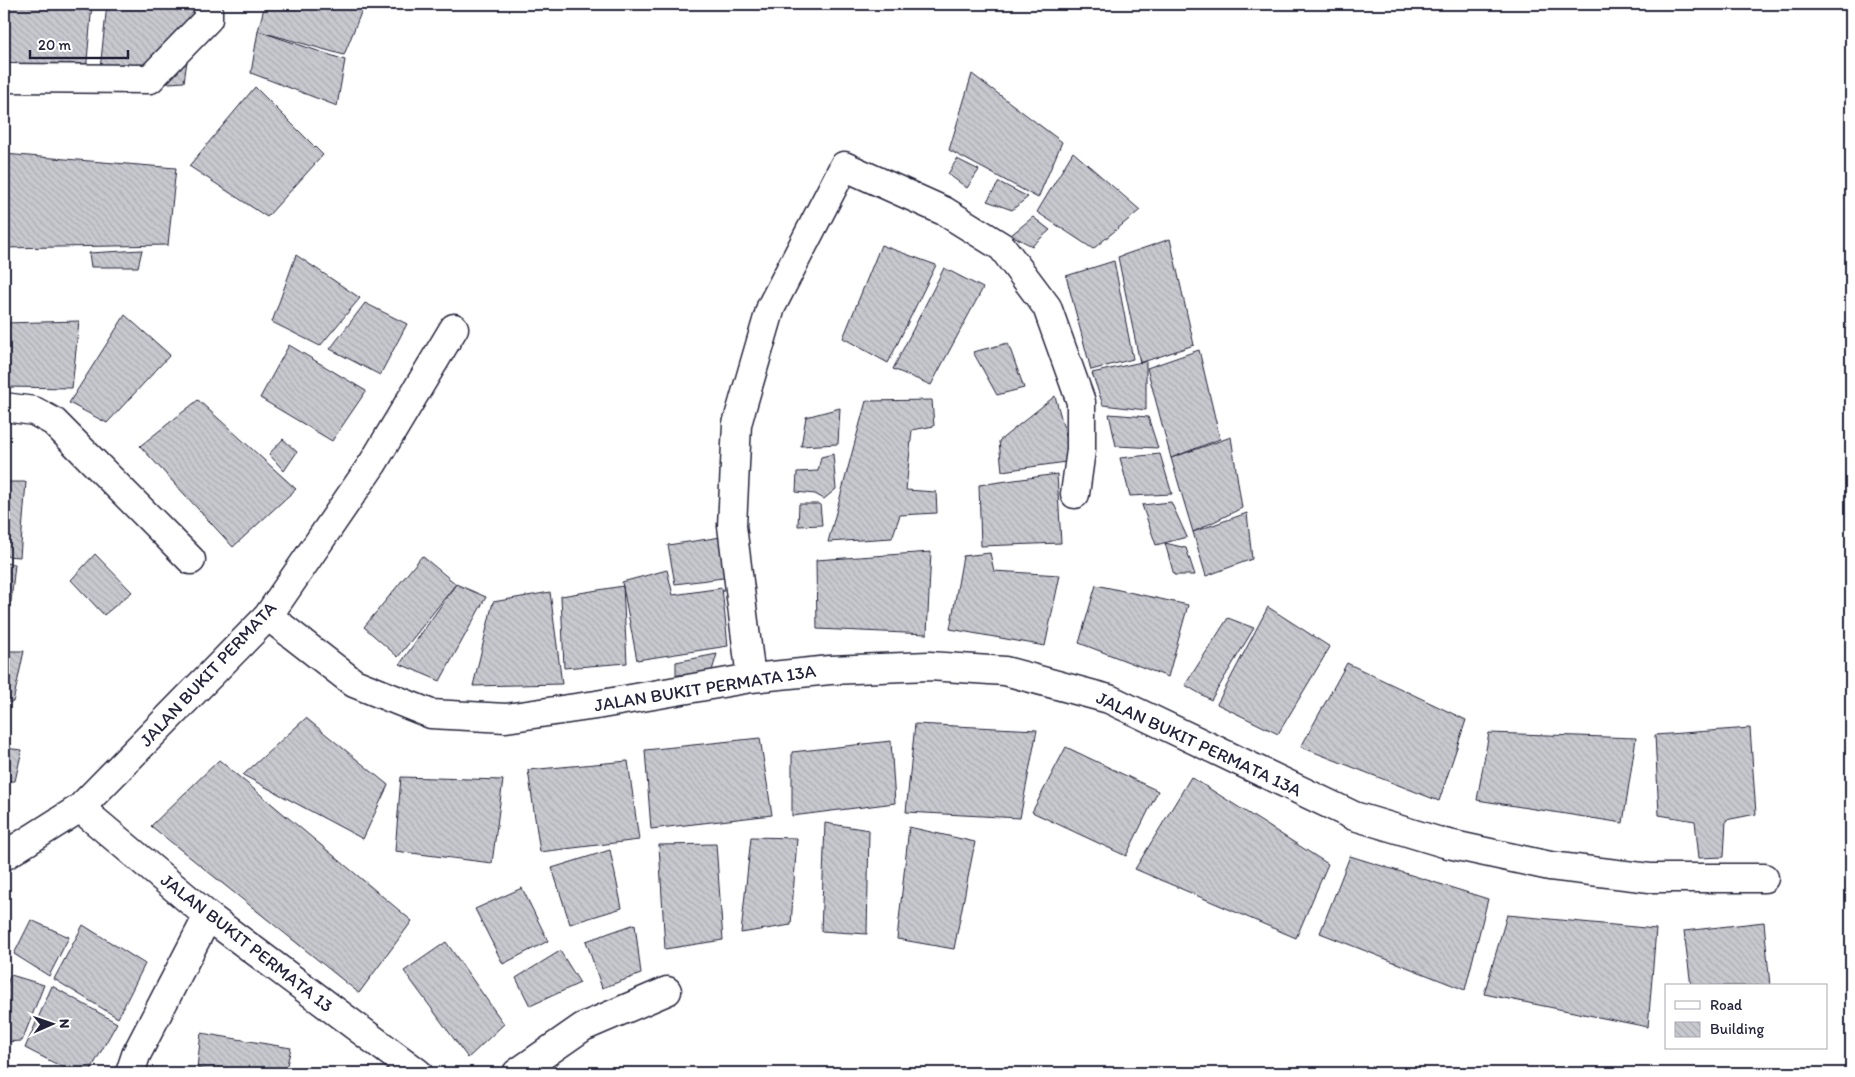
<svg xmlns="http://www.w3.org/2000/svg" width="1855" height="1077" viewBox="0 0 1855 1077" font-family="Itim,sans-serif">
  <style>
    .building { fill: url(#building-back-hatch); stroke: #22223b }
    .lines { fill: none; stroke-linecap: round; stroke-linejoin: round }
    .minor-casing { stroke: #22223b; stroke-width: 31 }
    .minor { stroke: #fff; stroke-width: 28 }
    .labels { text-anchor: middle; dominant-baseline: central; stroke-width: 4; stroke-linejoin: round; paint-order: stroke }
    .street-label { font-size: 18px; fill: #22223b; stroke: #fff }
  </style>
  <defs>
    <pattern id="building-back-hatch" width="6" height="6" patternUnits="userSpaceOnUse" patternTransform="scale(1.25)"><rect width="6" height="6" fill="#c8c8cf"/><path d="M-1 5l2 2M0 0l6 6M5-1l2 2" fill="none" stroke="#acacb3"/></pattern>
  </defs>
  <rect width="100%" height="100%" fill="#fff"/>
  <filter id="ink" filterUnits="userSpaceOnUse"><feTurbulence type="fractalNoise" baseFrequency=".02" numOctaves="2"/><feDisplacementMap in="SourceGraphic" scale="10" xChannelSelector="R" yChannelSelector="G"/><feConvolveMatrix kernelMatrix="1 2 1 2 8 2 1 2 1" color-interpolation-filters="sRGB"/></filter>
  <g filter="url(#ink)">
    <!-- building -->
    <path class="building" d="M6,4H92L86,72L4,63V26Z
      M107,4H195L184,82L98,88Z
      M265,4H341L362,10L344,55L258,31Z
      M258,31L345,60L337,106L251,73Z
      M972,74L1062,142L1038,198L949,150Z
      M255,87L323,155L267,217L189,166Z
      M1073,152L1140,210L1093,249L1037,212Z
      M4,154L176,168L168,245L4,248Z
      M957,159L979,170L967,188L948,174Z
      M999,182L1028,197L1012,210L987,201Z
      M1033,217L1050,230L1032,246L1011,235Z
      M1170,239L1194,345L1140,363L1118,257Z
      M881,245L936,265L888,363L843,338Z
      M142,250L138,267H91L89,253Z
      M296,255L360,298L320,346L272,322Z
      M1114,261L1133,359L1091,370L1066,276Z
      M944,268L983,288L931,385L893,369Z
      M365,303L407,324L380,375L330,349Z
      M125,315L170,355L107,423L69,403Z
      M79,321L72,388L4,387V323Z
      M1008,343L1024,388L997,395L973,352Z
      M289,345L366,391L332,441L260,398Z
      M1199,350L1220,439L1171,458L1147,368Z
      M1146,361V410L1103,405L1092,373Z
      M1055,396L1073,461L1002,471L999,441Z
      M198,400L296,489L233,547L140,446Z
      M932,400L934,426L912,430L906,490L936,492L937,513L900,515L892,538L828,542L866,401Z
      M840,408L838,444L801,446L806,417Z
      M1109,414L1148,417L1158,448L1116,446Z
      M1231,437L1242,508L1193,532L1171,458Z
      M283,439L297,452L284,471L269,454Z
      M833,454L836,489L824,499L815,494L796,492L797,472L818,471L821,457Z
      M1160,454L1172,494L1130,496L1120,458Z
      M1057,474L1061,543L981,546L979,485Z
      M4,482H26L20,557L4,556Z
      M1171,502L1187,537L1156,545L1142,505Z
      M799,504H820L822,525L798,526Z
      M1247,513L1252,559L1206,576L1193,532Z
      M728,536L731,577L675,584L668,545Z
      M1165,543L1186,548L1195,575H1174Z
      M931,552L927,634L817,629L816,560Z
      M990,553L994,571L1060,575L1045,646L950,629L963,556Z
      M95,554L132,592L104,615L71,580Z
      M422,556L456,584L398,657L364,627Z
      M4,563L15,564L11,602H4Z
      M667,570L673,595L722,588L728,646L637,660L622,582Z
      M456,584L486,597L440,681L400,664Z
      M1096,585L1188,605L1168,677L1079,643Z
      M623,586L627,663L564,668L561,596Z
      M550,592L562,684L473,686L493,602Z
      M4,607H10L4,646Z
      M1268,607L1330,647L1278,734L1217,704Z
      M1228,618L1254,628L1211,700L1185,685Z
      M4,651H24L13,702H4Z
      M717,654L711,674L676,675V662Z
      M1347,663L1466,720L1439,801L1301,747Z
      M4,702H6V739H4Z
      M306,718L388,785L363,839L243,775Z
      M915,724L1037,730L1020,818L906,812Z
      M1750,728L1756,814L1726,820L1724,857L1699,858L1695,821L1659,815L1655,735Z
      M1489,733L1636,738L1623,823L1477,800Z
      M760,738L772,815L651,829L645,750Z
      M891,741L895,803L792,816V752Z
      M1066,747L1158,791L1126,856L1032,812Z
      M4,748L22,750L15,781H4Z
      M219,760L412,921L359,993L151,826Z
      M628,761L639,840L540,852L528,770Z
      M401,777L503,780L492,863L395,851Z
      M1191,777L1328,864L1296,938L1135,869Z
      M825,823L869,830L867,934L821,931Z
      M909,827L975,842L954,949L897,939Z
      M751,837L797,838L791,925L741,933Z
      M716,844L723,940L665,949L659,845Z
      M610,850L622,908L570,924L552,868Z
      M1350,856L1488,899L1465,990L1320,933Z
      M522,888L548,941L503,964L475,909Z
      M1507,915L1656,929L1648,1027L1484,994Z
      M31,920L69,937L49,976L14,954Z
      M1764,922L1770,986H1691L1684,931Z
      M635,924L641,974L602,988L586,941Z
      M83,925L145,964L118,1018L54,979Z
      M446,942L504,1024L468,1058L404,971Z
      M560,951L580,983L530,1006L516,978Z
      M11,975L44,985L22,1041L4,1042V989Z
      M52,986L117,1023L89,1073H74L25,1048Z
      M201,1033L291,1048L285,1073H214L197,1068Z
      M4,1068L44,1073H4Z"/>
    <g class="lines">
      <!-- minor casing -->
      <g class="minor-casing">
        <path id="minor" d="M4,78L150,79L208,19V4
          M4,407L34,411L54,422L191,560
          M268,616L354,683L431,714L506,718L596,705L751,678L830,670L929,666L1005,671L1109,699L1354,816L1444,843L1550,866L1650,878H1764
          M751,678L732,526L737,424L771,307L844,166L944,211L1002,247L1047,307L1081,402V450L1075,494
          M80,808L208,916L418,1073
          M4,856L80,808L268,616L373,463L454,328
          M130,1073L136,1055L208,916
          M517,1073L583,1027L667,991"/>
      </g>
      <!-- minor -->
      <use href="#minor" class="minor"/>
    </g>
  </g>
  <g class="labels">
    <!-- street labels -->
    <g class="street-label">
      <text transform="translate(208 674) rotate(-47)">JALAN BUKIT PERMATA</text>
      <text transform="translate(705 688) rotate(-9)">JALAN BUKIT PERMATA 13A</text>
      <text transform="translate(1199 744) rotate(25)">JALAN BUKIT PERMATA 13A</text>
      <text transform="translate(247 943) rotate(38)">JALAN BUKIT PERMATA 13</text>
    </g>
  </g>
  <!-- margin -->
  <rect width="1855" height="1077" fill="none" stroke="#fff" stroke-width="20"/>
  <rect x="10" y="10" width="1835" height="1057" fill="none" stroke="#22223b" stroke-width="2" filter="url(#ink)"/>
  <!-- legend -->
  <rect x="1665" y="984" width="162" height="65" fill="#ffffff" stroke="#a7a7b1"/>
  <rect x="1675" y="1001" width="25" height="8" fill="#ffffff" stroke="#a7a7b1"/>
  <text x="1710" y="1010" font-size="15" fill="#22223b">Road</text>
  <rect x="1675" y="1022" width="25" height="15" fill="url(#building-back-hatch)" stroke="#a7a7b1"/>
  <text x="1710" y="1034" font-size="15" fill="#22223b">Building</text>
  <!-- north arrow -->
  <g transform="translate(52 1024) rotate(88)" stroke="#ffffff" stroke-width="4" paint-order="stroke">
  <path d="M0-4L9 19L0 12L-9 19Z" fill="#22223b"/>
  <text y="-8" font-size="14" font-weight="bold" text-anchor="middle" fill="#22223b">N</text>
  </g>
  <!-- scale -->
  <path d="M30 50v8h98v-8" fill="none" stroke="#22223b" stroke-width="2.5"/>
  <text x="38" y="50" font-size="15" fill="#22223b" stroke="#ffffff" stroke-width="4" paint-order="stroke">20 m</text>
</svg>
